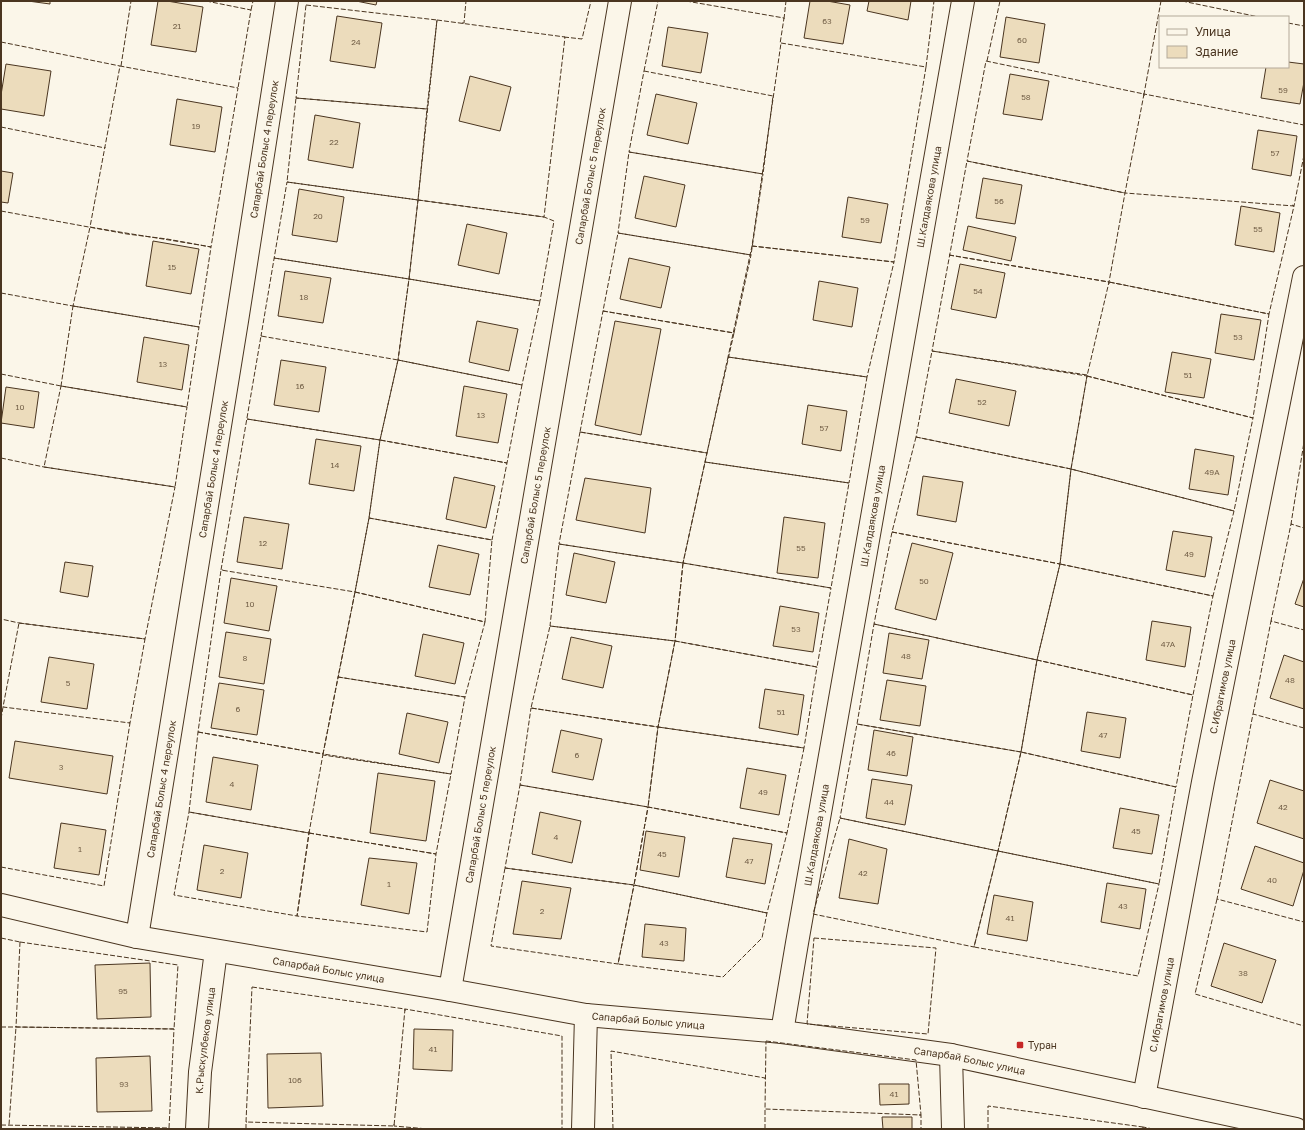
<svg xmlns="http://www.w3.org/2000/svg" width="1305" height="1130" viewBox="0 0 1305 1130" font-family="'Golos Text',sans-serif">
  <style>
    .building { fill: #ecdcbc; stroke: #4a3520 }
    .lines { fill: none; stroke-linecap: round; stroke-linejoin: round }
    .minor-casing { stroke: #4a3520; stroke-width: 24 }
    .minor { stroke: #fbf6e9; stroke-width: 22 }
    .fence { stroke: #4a3520; stroke-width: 1; stroke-dasharray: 5 2; stroke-linecap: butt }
    .poi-dot { fill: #c62828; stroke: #fbf6e9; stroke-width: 1.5 }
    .labels { text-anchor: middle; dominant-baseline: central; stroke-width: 3; stroke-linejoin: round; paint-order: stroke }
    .number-label { font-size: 8px; fill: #725f47 }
    .street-label { font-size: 10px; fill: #4a3520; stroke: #fbf6e9 }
    .poi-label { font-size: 10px; fill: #4a3520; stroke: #fbf6e9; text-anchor: start }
  </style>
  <rect width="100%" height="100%" fill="#fbf6e9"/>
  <!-- building -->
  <path class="building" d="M28,1H50V4Z
    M158,1H167L203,7L196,52L151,45Z
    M356,1H377L376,5Z
    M810,1H827L850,5L843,44L804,38Z
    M869,1H911L908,20L867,11Z
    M337,16L382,23L375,68L330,61Z
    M1006,17L1045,24L1039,63L1000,57Z
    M668,27L708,33L701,73L662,66Z
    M1288,62L1304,64V82L1300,104L1261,98L1266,67H1288Z
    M6,64L51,71L44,116L1,109V95Z
    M1010,74L1049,81L1042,120L1003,114Z
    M470,76L511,87L500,131L459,121Z
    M656,94L697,103L688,144L647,135Z
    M177,99L222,107L215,152L170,145Z
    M315,115L360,123L353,168L308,160Z
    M1258,130L1297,136L1291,176L1252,169Z
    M1,171L13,173L8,203L1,202Z
    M644,176L685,185L676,227L635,218Z
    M983,178L1022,185L1015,224L976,218Z
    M299,189L344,197L337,242L292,235Z
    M848,197L888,204L881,243L842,237Z
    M1241,206L1280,213L1274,252L1235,245Z
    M467,224L507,233L499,274L458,265Z
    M968,226L1016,237L1011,261L963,250Z
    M153,241L199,249L191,294L146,286Z
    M629,258L670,267L661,308L620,299Z
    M960,264L1005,273L996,318L951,309Z
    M285,271L331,278L323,323L278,316Z
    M819,281L858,288L852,327L813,320Z
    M1221,314L1261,320L1254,360L1215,353Z
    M477,321L518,329L509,371L469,362Z
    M615,321L661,329L641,435L595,425Z
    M144,337L189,345L182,390L137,382Z
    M1172,352L1211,359L1204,398L1165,392Z
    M281,360L326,367L319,412L274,405Z
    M956,379L1016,391L1009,426L949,413Z
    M464,386L507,394L498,443L456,436Z
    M6,387L39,392L34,428L1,423Z
    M808,405L847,411L841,451L802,444Z
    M316,439L361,446L354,491L309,484Z
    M1195,449L1234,456L1228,495L1189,489Z
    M923,476L963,482L956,522L917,515Z
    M454,477L495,486L486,528L446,519Z
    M585,478L651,488L645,533L576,520Z
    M244,517L289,524L282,569L237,562Z
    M784,517L825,523L818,578L777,573Z
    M1173,531L1212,537L1205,577L1166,570Z
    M912,543L953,553L936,620L895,609Z
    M438,545L479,554L470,595L429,587Z
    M574,553L615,562L606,603L566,595Z
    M65,562L93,566L88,597L60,592Z
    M231,578L277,586L269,631L224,623Z
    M1304,578V607L1295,604Z
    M780,606L819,613L813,652L773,646Z
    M1152,621L1191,627L1185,667L1146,660Z
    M226,632L271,639L264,684L219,677Z
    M889,633L929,640L922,679L883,673Z
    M423,634L464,643L455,684L415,676Z
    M571,637L612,646L603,688L562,679Z
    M1284,655L1304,662V709L1270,698Z
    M49,657L94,664L87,709L41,702Z
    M887,680L926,686L920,726L880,720Z
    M219,683L264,690L257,735L211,728Z
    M765,689L804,695L798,735L759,728Z
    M1087,712L1126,718L1120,758L1081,751Z
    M407,713L448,722L439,763L399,754Z
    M561,730L602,739L593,780L552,772Z
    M874,730L913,737L907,776L868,770Z
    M15,741L113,756L107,794L9,778Z
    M213,757L258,765L251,810L206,802Z
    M747,768L786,775L779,815L740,808Z
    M378,773L435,781L426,841L370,833Z
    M872,779L912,785L905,825L866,818Z
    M1270,780L1304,791V839L1257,823Z
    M1120,808L1159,815L1152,854L1113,848Z
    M540,812L581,821L572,863L532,854Z
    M61,823L106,830L99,875L54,868Z
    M646,831L685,837L679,877L640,870Z
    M733,838L772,844L765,884L726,877Z
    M849,839L887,849L878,904L839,898Z
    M204,845L248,853L241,898L197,890Z
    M1255,846L1304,863V870L1293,906L1241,889Z
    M369,858L417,863L409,914L361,905Z
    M522,881L571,888L561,939L513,934Z
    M1107,883L1146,889L1140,929L1101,922Z
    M994,895L1033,902L1027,941L987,934Z
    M645,924L686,928L684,961L642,957Z
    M1224,943L1276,960L1262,1003L1211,986Z
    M150,963L151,1017L97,1019L95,965Z
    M414,1029L453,1030L452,1071L413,1069Z
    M321,1053L323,1106L268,1108L267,1054Z
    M150,1056L152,1111L97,1112L96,1058Z
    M879,1084H909V1104L880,1105Z
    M882,1117H912V1129H883Z"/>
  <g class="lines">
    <!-- minor casing -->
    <g class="minor-casing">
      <g id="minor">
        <path id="s1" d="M1,905L137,937L450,990L586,1015L782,1032L951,1055L1296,1129"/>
        <path id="s2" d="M137,937L237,321L287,1"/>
        <path id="s3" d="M450,990L620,1"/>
        <path id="s4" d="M782,1032L797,943L963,1"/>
        <path d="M951,1055L953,1129"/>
        <path id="s5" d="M1144,1097L1203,782L1304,277"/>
        <path id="s6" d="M197,1129L200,1072L216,951"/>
        <path d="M583,1129L586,1015"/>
      </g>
    </g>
    <!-- minor -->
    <use href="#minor" class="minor"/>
    <!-- fence -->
    <path class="fence" d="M206,1L251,10L238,88L237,87
      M686,1L784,18L780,44
      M1182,1L1259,17
      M306,5L437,20L427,109L296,98Z
      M251,10L253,1
      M784,19L786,1
      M437,20L565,37L544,217L418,200Z
      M462,23H464L466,1
      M1288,23L1304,26
      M564,37L582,39L591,1
      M1,42L120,66
      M781,43L926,67L894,262L752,246Z
      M986,61L1144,94L1125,193L967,161Z
      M987,61L1000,1
      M121,66L131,1
      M926,67L934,1
      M644,71L773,96L763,174L629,152Z
      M644,71L658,1
      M1143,94H1144L1161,1
      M1144,96V94L1304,125
      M296,98L427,109L418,200L287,182Z
      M1,127L105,148V147
      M629,152L763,174L751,255L618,233Z
      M418,200L544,217L554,221L540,301L409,279Z
      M1292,205L1294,206L1304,155
      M1,211L127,234L167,239L211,247L238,88L120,66L90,227
      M90,227C130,234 171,240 211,247L199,327L73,306Z
      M618,233L751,255L734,333L603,311Z
      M752,246L894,262L867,377L728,357Z
      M949,255L1109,282V284
      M949,255L1109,282
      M274,258L409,279L398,360
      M409,279L540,301L522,385L398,360Z
      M1109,282L1269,314L1294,206L1125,193L1109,282L1087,376L1253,418L1269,314L1109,282
      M1,293L73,306
      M73,306L199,327L187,407L61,386Z
      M603,311L734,333L707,453L580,432Z
      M262,336H261L287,182L418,200L409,279L274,258
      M932,351L1087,376L1071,469L916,437Z
      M728,357L867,377L849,483L705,462Z
      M398,360L522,385L507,463L380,440Z
      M1,374L61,386
      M1087,375L932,351L967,161L1125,193
      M1087,376L1253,418L1234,511L1071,469Z
      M61,386L187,407L175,487L44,467Z
      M247,419L380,440L398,360L261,336L221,570L355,592L369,518L380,440L247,419
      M580,432L707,453L683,563L559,544Z
      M916,437L1071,469L1060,564L892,532Z
      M380,440L507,463L492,540L369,518Z
      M1,458L44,467L175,487L145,639L19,623L1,619
      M705,462L849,483L831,588L683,563Z
      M1071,469L1234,511L1213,596L1060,564Z
      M369,518L492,540L485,622L355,592Z
      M1292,524H1291L1304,442
      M892,532L1060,564L1037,660L874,624Z
      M559,544L683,563L675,641L550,626Z
      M683,563L831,588L817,667L675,641Z
      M1060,564L1213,596L1193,695L1037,660Z
      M355,592L485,622L465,697L338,677Z
      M1272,621H1271L1291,524L1304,528
      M19,623L145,639L130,723L3,707Z
      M874,624L1037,660L1021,752L857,724Z
      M550,626L675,641L658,727L531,708Z
      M675,641L817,667L804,748L658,727Z
      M1037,660L1193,695L1176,787L1021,752Z
      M338,677L465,697L451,774L323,754Z
      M531,708L658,727L648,807L520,785Z
      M1253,714L1271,621L1304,630
      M1,719L3,707H5
      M857,724L1021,752L998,851L840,818Z
      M658,727L804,748L787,833L648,807Z
      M1304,728L1253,714L1217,899L1304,922
      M198,732L323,754L309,833L189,812L198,732L221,570H223
      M198,732L323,754L355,592H353
      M1021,752L1176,787L1159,884L998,851Z
      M520,785L648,807L634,885L505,868Z
      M189,812L309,833L297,916L174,895Z
      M840,818L998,851L974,947L813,914Z
      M309,833L436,854L451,774L323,755
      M309,833L436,854L427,932L297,916L309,833V831
      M998,851L1159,884L1138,976L974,947Z
      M1,867L104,886L130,723L128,722
      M505,868L634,885L618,964L491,946Z
      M1217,899L1195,994L1304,1026
      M767,913L634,885L618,964L723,977L762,938L767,913L787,833L648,807L634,885L767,913
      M1,938L20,942
      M814,938L936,948L928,1034L807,1024Z
      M20,942L178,965L174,1029L16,1027Z
      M252,987L405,1009L394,1126L246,1122Z
      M405,1011V1009L562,1036V1129
      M1,1027H16V1026
      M766,1041L916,1060L921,1115L765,1109Z
      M919,1115H921V1129
      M394,1124V1126L428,1129
      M1,1125L169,1128L174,1029L16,1027L9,1125
      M246,1129V1122H247
      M613,1129L611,1051L765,1078V1079
      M765,1129V1109
      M988,1129V1106L1143,1127V1129V1127L1153,1129"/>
  </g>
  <!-- markers -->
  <rect class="poi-dot" x="1016" y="1041" width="8" height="8" rx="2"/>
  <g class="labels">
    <!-- number labels -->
    <g class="number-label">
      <text x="827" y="21">63</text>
      <text x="177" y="26">21</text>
      <text x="1022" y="40">60</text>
      <text x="356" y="42">24</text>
      <text x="1283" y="90">59</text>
      <text x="1026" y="97">58</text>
      <text x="196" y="126">19</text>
      <text x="334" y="142">22</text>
      <text x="1275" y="153">57</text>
      <text x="999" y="201">56</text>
      <text x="318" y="216">20</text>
      <text x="865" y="220">59</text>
      <text x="1258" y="229">55</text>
      <text x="172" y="267">15</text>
      <text x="978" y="291">54</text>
      <text x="304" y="297">18</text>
      <text x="1238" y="337">53</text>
      <text x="163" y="364">13</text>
      <text x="1188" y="375">51</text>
      <text x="300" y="386">16</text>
      <text x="982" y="402">52</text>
      <text x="20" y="407">10</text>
      <text x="481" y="415">13</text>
      <text x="824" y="428">57</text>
      <text x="335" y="465">14</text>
      <text x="1212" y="472">49A</text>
      <text x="263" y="543">12</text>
      <text x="801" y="548">55</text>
      <text x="1189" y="554">49</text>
      <text x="924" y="581">50</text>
      <text x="250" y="604">10</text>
      <text x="796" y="629">53</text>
      <text x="1168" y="644">47A</text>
      <text x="906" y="656">48</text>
      <text x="245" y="658">8</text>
      <text x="1290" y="680">48</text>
      <text x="68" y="683">5</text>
      <text x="238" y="709">6</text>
      <text x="781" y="712">51</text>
      <text x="1103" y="735">47</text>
      <text x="891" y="753">46</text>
      <text x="577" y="755">6</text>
      <text x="61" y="767">3</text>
      <text x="232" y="784">4</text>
      <text x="763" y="792">49</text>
      <text x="889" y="802">44</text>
      <text x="1283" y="807">42</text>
      <text x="1136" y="831">45</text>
      <text x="556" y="837">4</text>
      <text x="80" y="849">1</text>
      <text x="662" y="854">45</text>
      <text x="749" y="861">47</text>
      <text x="222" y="871">2</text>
      <text x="863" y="873">42</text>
      <text x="1272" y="880">40</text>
      <text x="389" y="884">1</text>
      <text x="1123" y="906">43</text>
      <text x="542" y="911">2</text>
      <text x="1010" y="918">41</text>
      <text x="664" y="943">43</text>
      <text x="1243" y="973">38</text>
      <text x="123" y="991">95</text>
      <text x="433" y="1049">41</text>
      <text x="295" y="1080">106</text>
      <text x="124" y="1084">93</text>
      <text x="894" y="1094">41</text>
    </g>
    <!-- street labels -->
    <g class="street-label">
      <text stroke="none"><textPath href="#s2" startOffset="798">Сапарбай Болыс 4 переулок</textPath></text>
      <text stroke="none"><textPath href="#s3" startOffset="826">Сапарбай Болыс 5 переулок</textPath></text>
      <text stroke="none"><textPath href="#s4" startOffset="848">Ш.Калдаякова улица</textPath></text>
      <text stroke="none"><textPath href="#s2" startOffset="474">Сапарбай Болыс 4 переулок</textPath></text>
      <text stroke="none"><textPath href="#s3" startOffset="502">Сапарбай Болыс 5 переулок</textPath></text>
      <text stroke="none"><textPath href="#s4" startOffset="524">Ш.Калдаякова улица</textPath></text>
      <text stroke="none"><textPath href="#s5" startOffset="418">С.Ибрагимов улица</textPath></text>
      <text stroke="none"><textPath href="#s2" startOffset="150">Сапарбай Болыс 4 переулок</textPath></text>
      <text stroke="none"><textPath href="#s3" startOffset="178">Сапарбай Болыс 5 переулок</textPath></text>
      <text stroke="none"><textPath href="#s4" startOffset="200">Ш.Калдаякова улица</textPath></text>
      <text stroke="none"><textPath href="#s1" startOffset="334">Сапарбай Болыс улица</textPath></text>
      <text stroke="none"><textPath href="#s5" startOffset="94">С.Ибрагимов улица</textPath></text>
      <text stroke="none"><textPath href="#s1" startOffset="658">Сапарбай Болыс улица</textPath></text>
      <text stroke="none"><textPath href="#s6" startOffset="89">К.Рыскулбеков улица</textPath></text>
      <text stroke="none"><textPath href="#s1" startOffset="982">Сапарбай Болыс улица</textPath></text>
    </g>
    <!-- poi labels -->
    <g class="poi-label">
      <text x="1028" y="1045">Туран</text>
    </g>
  </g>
  <!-- border -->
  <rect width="1305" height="1130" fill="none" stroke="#4a3520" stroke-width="4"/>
  <!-- legend -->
  <rect x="1159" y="16" width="130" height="52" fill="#fbf6e9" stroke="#b4a999"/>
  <rect x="1167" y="29" width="20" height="6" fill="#fbf6e9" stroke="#b4a999"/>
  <text x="1195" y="36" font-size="12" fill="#4a3520">Улица</text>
  <rect x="1167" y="46" width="20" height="12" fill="#ecdcbc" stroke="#b4a999"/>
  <text x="1195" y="56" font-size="12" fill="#4a3520">Здание</text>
</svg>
